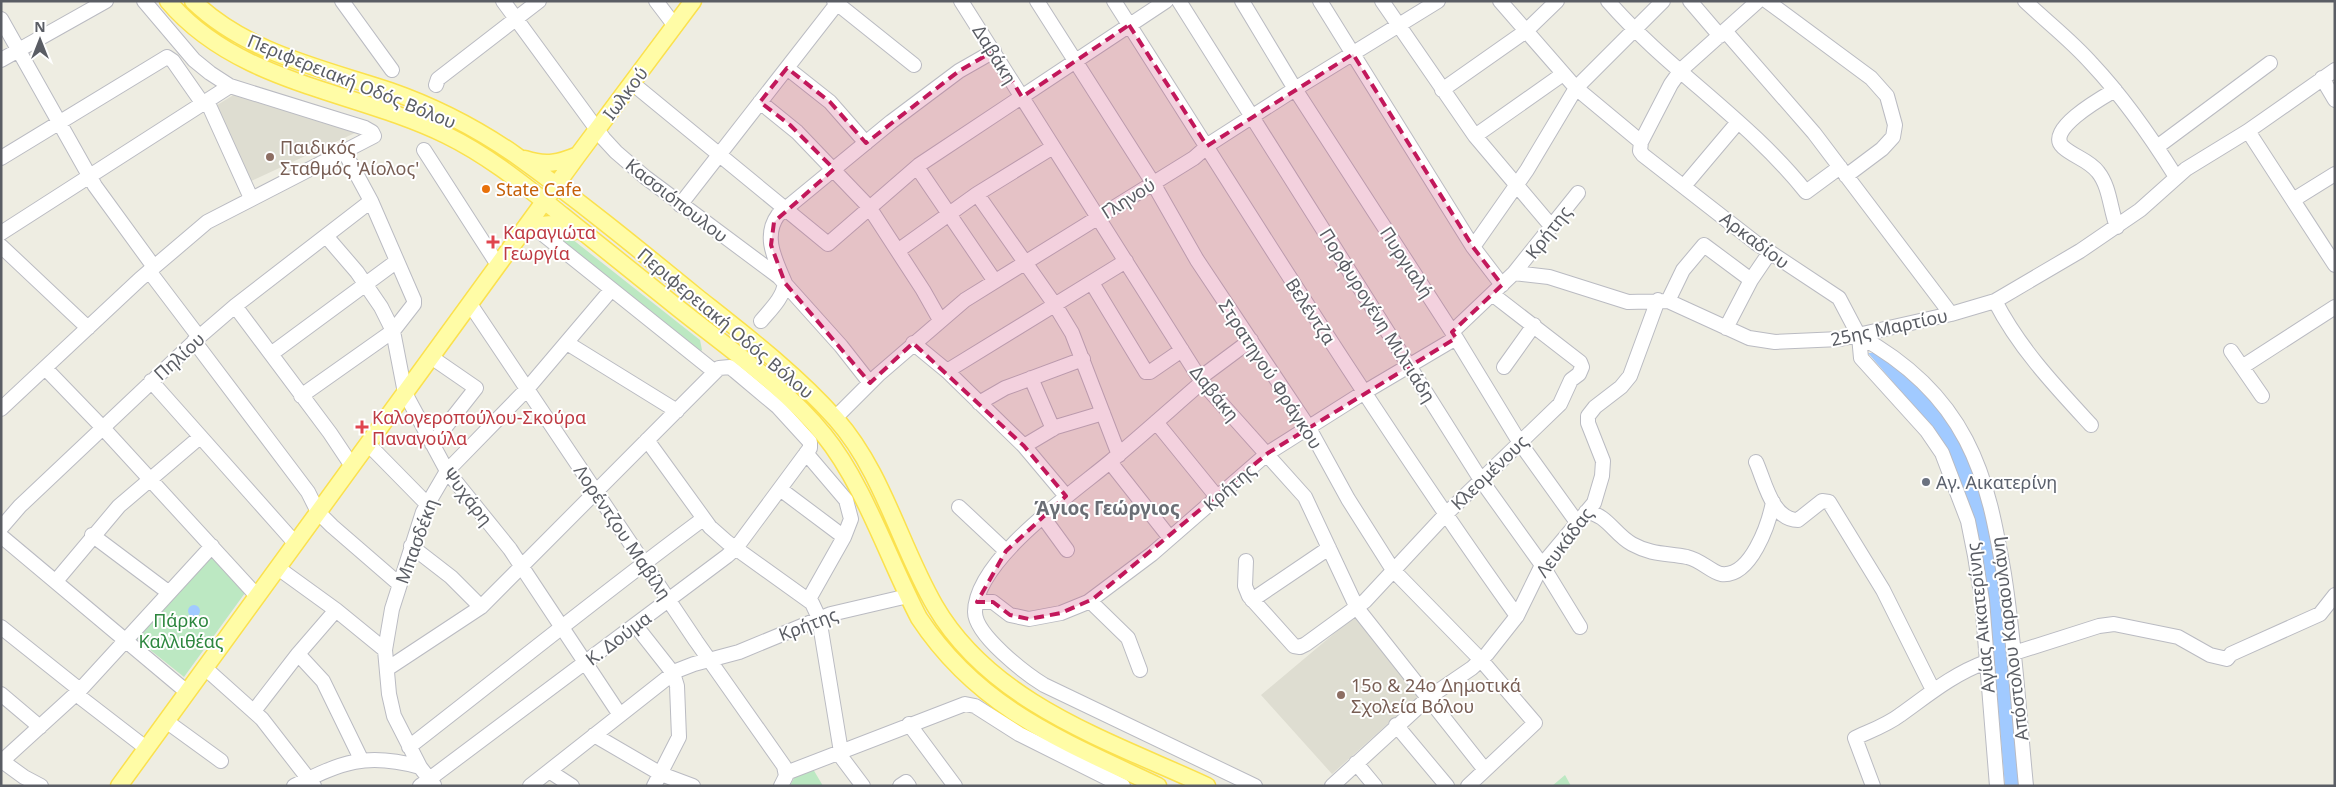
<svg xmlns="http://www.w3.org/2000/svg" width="2336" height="787" viewBox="0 0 2336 787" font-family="'Noto Sans',sans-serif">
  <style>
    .education { fill: #deddd1 }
    .green { fill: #bce8c2 }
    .water { fill: #a1caff }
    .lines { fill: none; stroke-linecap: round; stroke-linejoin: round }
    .minor-casing { stroke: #babbc2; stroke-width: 16 }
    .major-casing { stroke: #fbe14e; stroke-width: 19 }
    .minor { stroke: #fff; stroke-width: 14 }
    .major { stroke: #fffca6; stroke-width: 16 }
    .marked { fill: #c2185b; fill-opacity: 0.2; stroke: #c2185b; stroke-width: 4; stroke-dasharray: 10 6; stroke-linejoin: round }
    .education-dot { fill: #8d6e63; stroke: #fff; stroke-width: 2 }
    .food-dot { fill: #e8710a; stroke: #fff; stroke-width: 2 }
    .health-dot { fill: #e0444e; stroke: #fff; stroke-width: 2 }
    .worship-dot { fill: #6b7280; stroke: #fff; stroke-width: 2 }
    .labels { text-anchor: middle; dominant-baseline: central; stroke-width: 4; stroke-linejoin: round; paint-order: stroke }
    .street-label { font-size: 18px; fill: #5a5d64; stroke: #fff }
    .education-label { font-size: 18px; fill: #785e54; stroke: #fff; text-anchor: start }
    .food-label { font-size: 18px; fill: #c56008; stroke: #fff; text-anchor: start }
    .health-label { font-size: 18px; fill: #be3a42; stroke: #fff; text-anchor: start }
    .worship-label { font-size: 18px; fill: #5b616d; stroke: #fff; text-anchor: start }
    .park-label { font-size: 18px; fill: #2e873f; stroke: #fff }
    .neighbourhood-label { font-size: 19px; font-weight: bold; fill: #6b6f76; stroke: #fff }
  </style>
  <rect width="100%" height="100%" fill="#eeede2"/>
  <!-- education -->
  <path class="education" d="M235,94L257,102L316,117L357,132L249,182L214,107Z
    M1355,616L1421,694L1332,774L1261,695Z"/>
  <!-- green -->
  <path class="green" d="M552,230L572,239L700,340L702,350L700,352L550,233Z
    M211,555L245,593L184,677L134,637Z
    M813,769L823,786H790L795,776Z
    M1565,775L1571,786H1552Z"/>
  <!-- water -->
  <path class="water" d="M1868,353H1888L1957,431L1988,509L2006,619L2020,786H2005L1988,593L1972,514L1948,451L1937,433Z
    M188 611a6 6 0 1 1 12 0a6 6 0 1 1-12 0Z"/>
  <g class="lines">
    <!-- minor casing -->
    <g class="minor-casing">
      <path id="minor" d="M342,1L392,70
        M503,1L604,139L616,152L645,177L779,277L841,346L870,383
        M656,1L675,26
        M834,1L914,65
        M961,1L1202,382L1305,497L1357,608L1485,770
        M1037,1L1153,183L1197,260L1309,428L1348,499L1393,570L1481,660L1535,723L1468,786
        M1114,1C1246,208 1374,416 1517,616
        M1179,1L1481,480L1542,565L1580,627
        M1242,1L1295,89L1456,338L1520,443L1576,521
        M1320,1L1473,247L1502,285
        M1382,1L1475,136L1552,227
        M1500,1L1576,88L1641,142
        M1608,1C1668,70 1749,120 1806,192L1840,167
        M1690,1L1720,36
        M1758,1L1681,70L1671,84L1641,142L1640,151L1643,155L1756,243L1839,298L1859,336L1861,358L1927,431L1942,453L1968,521L1975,556L1982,600L1997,786
        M1767,1L1871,78L1887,96L1895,125L1893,137L1882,149L1846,176
        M2025,1C2047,22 2072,41 2092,64C2125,99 2151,137 2176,177
        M1,19L95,186L154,267
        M1726,32L1814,133L1951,314
        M1,60L106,1
        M787,68L830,102L866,143
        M2322,78L2335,100
        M632,83L828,244L919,165L1166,1
        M436,85L438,79L539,1
        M1442,90L1526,31L1557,1
        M2115,90C2103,97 2044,130 2063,147C2074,157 2089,160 2098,172C2110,187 2110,209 2117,227
        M207,101L251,198
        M760,102L797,132L869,207L923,290L940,320
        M2248,131L2335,265
        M1475,136L1563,74
        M2157,147L2270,63
        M424,150L498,265
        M1,158L167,57L173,61L203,104
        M917,167L994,280
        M1684,186L1738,122
        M977,194L1055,305L1072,333L1119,455
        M2293,200L2335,174
        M680,205L839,1
        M534,227L715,372
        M1,233L230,86
        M326,236L357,272L381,307L393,331L405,393L447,471L510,549L620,715
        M1,246L88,328
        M1473,247L1527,170L1576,88L1663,1
        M899,250L977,194L1053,147
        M149,271L199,337
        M1514,273L1549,277L1628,302L1668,301L1749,338L1775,342L1840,339L1951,314L1995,301L2080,251L2140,210L2186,169L2248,131L2335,70
        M1092,283L1146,372H1150L1182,350
        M1668,301L1683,270L1704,245L1751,280
        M1995,301C2019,348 2055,386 2091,425
        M470,304L696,641L784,766L786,776L781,786
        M235,306L330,433L352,466
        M761,321C771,309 783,298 785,283C776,261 762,237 778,215L891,122L959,71L994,51
        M1726,328L1751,280L1770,252
        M1452,332L1514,273L1578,193
        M1859,336C1903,360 1942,394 1966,440C1988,482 1996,528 2004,574C2015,644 2019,715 2026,786
        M194,341L308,492L318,512L332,526L399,584
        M567,343L677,411
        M913,343L947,371L1024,446L1066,496
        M2231,351L2262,396
        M271,354L397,261
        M431,357L476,388L432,444
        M1504,367L1534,325
        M2242,367L2335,307
        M46,369L103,428L257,596
        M947,371L1126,261
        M1031,378L1053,429
        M1200,378L1251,340
        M151,381L295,543
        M1202,382C1172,408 1142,435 1111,461C1074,492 975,560 975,612C975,635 1026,674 1044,685L1255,786
        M301,396L393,331L414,304V300L371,201L344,151
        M979,403L1005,388L1083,359
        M1,409L140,279L207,222L374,136L372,132L365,128L230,86L210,73L194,60L144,1
        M835,418L878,375L965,300L1194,158L1211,143L1295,89L1438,1
        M1156,422L1217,497
        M647,440L710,527L727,542L812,603L819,618L842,758L863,786
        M368,444L427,504
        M1024,446L1056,427L1103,413
        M806,453L846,500L851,519L844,537
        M1110,462L1170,538
        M1756,462C1765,482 1772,520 1798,520L1822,501L1829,502L1883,590L1933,690
        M780,489L844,537L809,599
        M959,507L1006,551
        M1586,512C1607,514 1614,534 1632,544C1652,555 1666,553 1687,557C1701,560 1711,572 1721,574C1751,578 1769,523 1773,502
        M1043,517L1067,550
        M1,528L20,506L199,337L235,306L371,201
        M92,535L168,592
        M1,536L187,692
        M411,546L451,577L481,607
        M1246,561L1245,586L1249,596L1294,646L1300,647L1306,644L1365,601L1445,515L1560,404L1571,380L1579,374L1582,367L1580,362L1492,294
        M278,568L336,610L385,650
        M56,581L119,506L200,437
        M1252,600L1329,548
        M1090,601L1128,638L1140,670
        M977,602H993L1010,615L1029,619L1061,613L1088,602L1152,554L1268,453L1363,393L1456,338
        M636,626L673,673L677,686L679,737L654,786
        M1,627L80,690
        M2014,653L2099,626L2114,624L2178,637L2210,655L2227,659L2231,654L2320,614L2335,595
        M298,654L323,681L361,759
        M205,668L262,719L314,786
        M387,669L481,607L719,368L730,367L735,371L778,407L810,442V448L736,548L727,556L420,786
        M1,694L40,727
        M76,694L146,748
        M254,711L298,654L336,610
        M166,721L221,761
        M909,724L955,786
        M1396,725L1447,786
        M594,735L661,774L693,786
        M409,747C507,671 603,593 703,519
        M2,761L24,777L41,786
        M1,762L80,690L212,546
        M1356,763L1375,786
        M549,771L572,786
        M786,773L965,704L975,706L1019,734L1123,786
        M434,785L420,767L394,716L389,694L385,650L392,609L423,512L447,471L527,389L611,290
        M294,786C342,762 366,752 420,767
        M530,786L676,671L694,664L739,652L831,614L908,596
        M900,786L906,782L909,786
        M1332,786L1428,698L1472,668L1487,654L1517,616L1542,565L1594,503L1602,476L1603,461L1588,423V416L1595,407L1621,387L1630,376L1658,300
        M1873,786L1855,738C1870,731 1887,725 1900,715C1928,695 1953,674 1986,662"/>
    </g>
    <!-- major casing -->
    <g class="major-casing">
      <path id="major" d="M168,1C238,84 354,90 446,135C489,156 524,185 562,215C597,243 633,272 668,300C718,341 784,385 824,435C864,484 889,561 919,618C979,709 1063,741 1158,786
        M193,1C247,53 321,68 390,91C433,106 476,128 514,154C577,199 637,248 697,297C745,335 795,373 836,419C883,472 900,546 935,606C992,704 1110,741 1207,786
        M525,159C546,166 559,163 578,155
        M523,233C541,222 556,221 575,231
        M119,786L578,155L693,1"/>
    </g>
    <!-- minor -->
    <use href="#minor" class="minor"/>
    <!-- major -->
    <use href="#major" class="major"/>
  </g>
  <!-- marked area -->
  <path class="marked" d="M1129,25L1207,146L1353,54L1473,247L1502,285L1452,332L1456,338L1268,453L1093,599L1061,613L1029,619L1010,615L993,602H977L1006,551L1066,496L1024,446L913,343L870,383L785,283L771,245L774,222L834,169L790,125L760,102L787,68L830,102L866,143L959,71L994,51L1022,97Z"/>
  <!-- markers -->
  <g class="education-dot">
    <circle cx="270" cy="157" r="5"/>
    <circle cx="1341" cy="695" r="5"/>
  </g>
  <circle class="food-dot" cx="486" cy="189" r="5"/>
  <g class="health-dot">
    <path d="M490.5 234.5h5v5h5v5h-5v5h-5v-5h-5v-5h5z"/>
    <path d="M359.5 419.5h5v5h5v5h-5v5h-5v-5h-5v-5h5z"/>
  </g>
  <circle class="worship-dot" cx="1926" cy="482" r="5"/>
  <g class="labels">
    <!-- street labels -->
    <g class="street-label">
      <text transform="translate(995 54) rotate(58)">Δαβάκη</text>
      <text transform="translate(352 81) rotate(22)">Περιφερειακή Οδός Βόλου</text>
      <text transform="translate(625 93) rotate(-53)">Ιωλκού</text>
      <text transform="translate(1128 198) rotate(-32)">Γληνού</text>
      <text transform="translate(677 200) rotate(38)">Κασσιόπουλου</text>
      <text transform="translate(1548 232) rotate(-52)">Κρήτης</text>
      <text transform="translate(1755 240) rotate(37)">Αρκαδίου</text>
      <text transform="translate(1407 262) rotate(57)">Πυργιαλή</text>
      <text transform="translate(1311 311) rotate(57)">Βελέντζα</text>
      <text transform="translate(1378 315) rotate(58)">Πορφυρογένη Μιλτιάδη</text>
      <text transform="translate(726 323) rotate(40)">Περιφερειακή Οδός Βόλου</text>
      <text transform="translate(1889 327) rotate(-12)">25ης Μαρτίου</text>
      <text transform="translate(179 356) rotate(-42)">Πηλίου</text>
      <text transform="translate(1271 374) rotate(57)">Στρατηγού Φράγκου</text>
      <text transform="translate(1215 393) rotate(51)">Δαβάκη</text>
      <text transform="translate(1489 472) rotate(-44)">Κλεομένους</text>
      <text transform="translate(1229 487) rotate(-41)">Κρήτης</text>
      <text transform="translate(468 496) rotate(52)">Ψυχάρη</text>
      <text transform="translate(623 532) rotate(56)">Λορέντζου Μαβίλη</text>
      <text transform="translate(416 541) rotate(-70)">Μπασδέκη</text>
      <text transform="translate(1564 542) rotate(-53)">Λευκάδας</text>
      <text transform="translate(1980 618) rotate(-96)">Αγίας Αικατερίνης</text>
      <text transform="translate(808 624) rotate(-21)">Κρήτης</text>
      <text transform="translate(618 638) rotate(-37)">Κ. Δούμα</text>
      <text transform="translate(2009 639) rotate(-97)">Απόστολου Καραουλάνη</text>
    </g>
    <!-- education labels -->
    <g class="education-label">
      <text x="280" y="147">Παιδικός<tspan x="280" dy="21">Σταθμός 'Αίολος'</tspan></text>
      <text x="1351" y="685">15ο &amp; 24ο Δημοτικά<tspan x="1351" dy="21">Σχολεία Βόλου</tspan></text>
    </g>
    <!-- food labels -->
    <g class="food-label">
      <text x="496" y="189">State Cafe</text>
    </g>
    <!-- health labels -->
    <g class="health-label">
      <text x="503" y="232">Καραγιώτα<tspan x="503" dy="21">Γεωργία</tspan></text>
      <text x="372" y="417">Καλογεροπούλου-Σκούρα<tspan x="372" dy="21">Παναγούλα</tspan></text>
    </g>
    <!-- worship labels -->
    <g class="worship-label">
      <text x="1936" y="482">Αγ. Αικατερίνη</text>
    </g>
    <!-- park labels -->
    <g class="park-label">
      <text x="181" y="620">Πάρκο<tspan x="181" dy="21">Καλλιθέας</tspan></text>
    </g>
    <!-- neighbourhood labels -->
    <g class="neighbourhood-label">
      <text x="1107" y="508">Άγιος Γεώργιος</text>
    </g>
  </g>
  <!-- border -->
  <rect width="2336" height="787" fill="none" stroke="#5a5d64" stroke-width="5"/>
  <!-- north arrow -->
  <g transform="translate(40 40)" stroke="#ffffff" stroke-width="4" paint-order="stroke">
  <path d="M0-4L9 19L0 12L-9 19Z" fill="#5a5d64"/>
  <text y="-8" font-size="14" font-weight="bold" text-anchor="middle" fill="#5a5d64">N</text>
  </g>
</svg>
